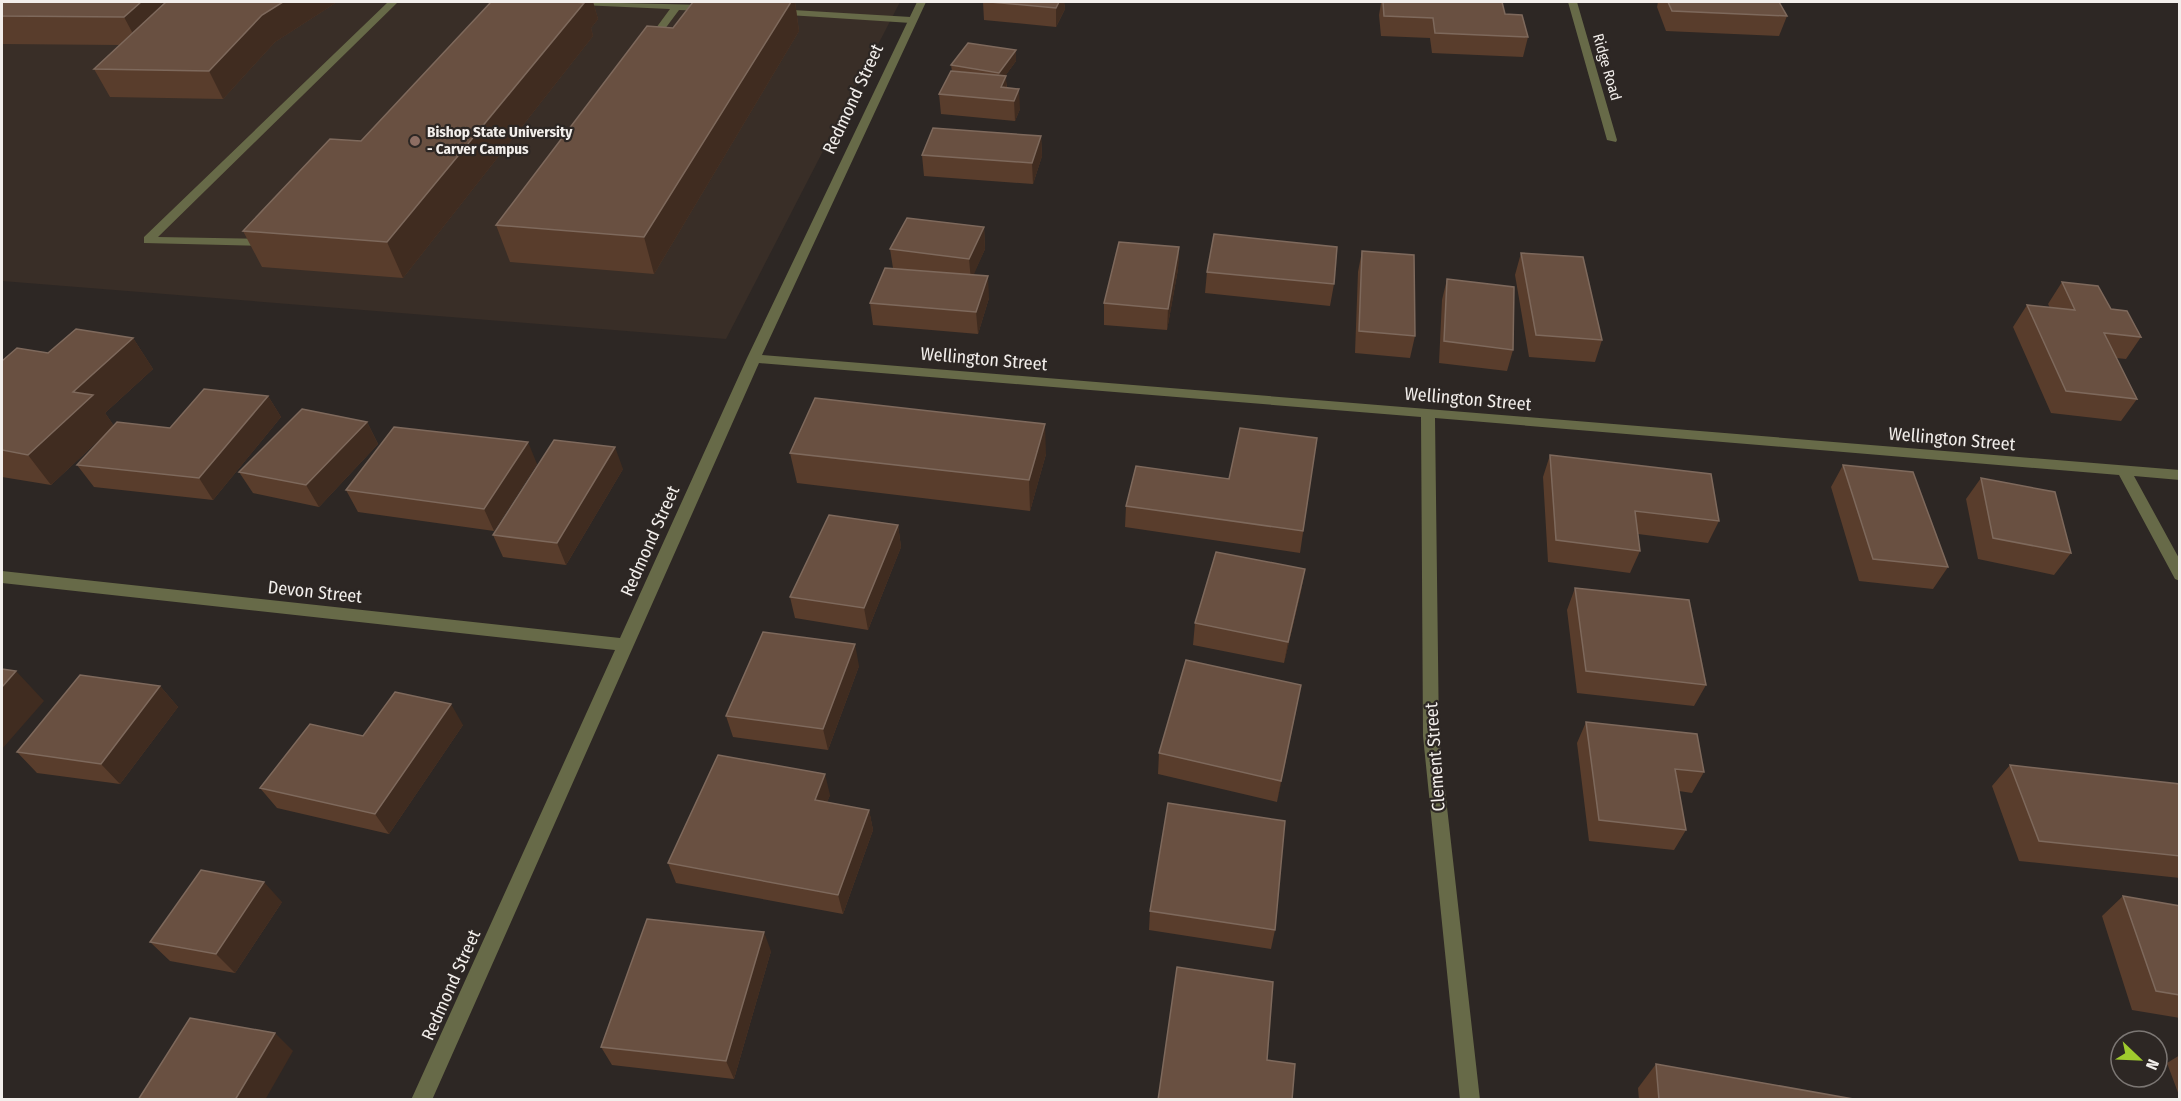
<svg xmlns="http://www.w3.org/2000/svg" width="2181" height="1101" viewBox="0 0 2181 1101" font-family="'Fira Sans Condensed',sans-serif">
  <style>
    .built { fill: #392e27 }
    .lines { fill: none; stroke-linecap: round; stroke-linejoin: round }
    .lane { fill: #676a48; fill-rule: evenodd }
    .street { fill: #676a48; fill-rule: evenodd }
    .wall { fill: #593d2c }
    .shaded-wall { fill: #402c20 }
    .building { fill: #695041; stroke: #7e695c; stroke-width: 1.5 }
    .education-dot { fill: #8d6e63; stroke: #2d2724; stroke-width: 2 }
    .labels { text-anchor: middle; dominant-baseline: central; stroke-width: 4.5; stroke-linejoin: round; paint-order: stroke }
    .far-street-label { font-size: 15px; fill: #f2eeeb; stroke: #2d2724 }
    .far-poi-label { font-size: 15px; font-weight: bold; fill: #f2eeeb; stroke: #2d2724; text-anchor: start }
    .street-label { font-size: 18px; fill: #f2eeeb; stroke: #2d2724 }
  </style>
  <rect width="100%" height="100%" fill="#2d2724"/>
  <!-- built -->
  <path class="built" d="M2,2H900L726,339L2,281Z"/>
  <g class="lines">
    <!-- lane -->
    <path class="lane" d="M388,2H398L158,237L268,239L272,240V246L144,243V237Z
      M576,2L707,5L712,8L707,11L679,10L653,45L650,46L645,43L670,9L580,5Z
      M776,9L911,17L916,20L911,23L773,14L771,12Z"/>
    <!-- street -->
    <path class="street" d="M917,2H926L762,355L2180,470V480L2134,476L2180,560V581L2175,579L2119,475L1435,418L1439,736L1480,1100H1460L1423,736L1421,417L759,363L432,1100H411L615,650L2,583V571L620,638L747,358Z
      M1568,2H1577L1617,140L1616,142L1607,140Z"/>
  </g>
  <!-- wall -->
  <path class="wall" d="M2,2H337L275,42L223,99L110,97L94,69L120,45L2,44Z
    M491,2H593L598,19L591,28L593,36L403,278L262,267L243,231L361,141Z
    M693,2H795L799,31L654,274L510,262L496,225L673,28Z
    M983,2H1064L1065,9L1056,27L984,20Z
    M1362,2H1502L1505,14L1528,37L1523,57L1432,53L1430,38L1381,36L1379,15L1381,3Z
    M1658,2H1779L1787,16L1779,36L1666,31L1657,7Z
    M1016,61L1005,76L1007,87L1020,109L1015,121L941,114L939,94L952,71L951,65Z
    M1041,136L1042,156L1033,184L924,176L922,155Z
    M984,227L985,249L973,275L989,298L978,334L873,325L870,303L893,268L890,249Z
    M1179,247L1178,269L1167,330L1104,325V303Z
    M1362,251L1415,336L1410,358L1355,353L1358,272Z
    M1521,253L1602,340L1595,362L1529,357L1515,275Z
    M1207,272L1334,284L1330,306L1205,293Z
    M1447,279L1513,350L1507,371L1439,363L1442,300Z
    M2062,282L2111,309L2141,337L2126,359L2116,358L2137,399L2121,421L2051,413L2013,327L2027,305L2050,308L2048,304Z
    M133,338L153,369L105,413L114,426L51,485L2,477V361Z
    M268,396L281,417L213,500L94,487L77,465L170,428Z
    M367,422L378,444L319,507L253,493L239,472Z
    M1317,438L1300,553L1125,527L1126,506L1229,479Z
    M790,453L1046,454L1030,511L797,483Z
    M1550,455L1719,521L1708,543L1638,534L1640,551L1630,573L1548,562L1543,477Z
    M537,464L494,531L358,512L346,490Z
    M1843,465L1948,567L1933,589L1859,581L1831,487Z
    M623,469L566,565L503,557L493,535Z
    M1981,478L2071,553L2054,575L1978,559L1966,499Z
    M898,525L901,547L868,630L795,618L790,597Z
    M1305,569L1301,591L1284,663L1193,645L1195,623Z
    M1575,588L1706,685L1694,706L1577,693L1567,610Z
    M859,666L828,750L733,737L726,716Z
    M160,686L178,707L120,784L37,773L17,752Z
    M1297,706L1277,802L1158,774L1159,753Z
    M1586,722L1704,772L1692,793L1679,791L1686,830L1674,850L1589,841L1577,743Z
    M463,725L389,834L277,808L260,788L363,736Z
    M2010,765L2180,784V878L2019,861L1992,786Z
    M830,795L827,802L869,810L873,830L843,914L676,883L668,863Z
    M2123,896L2180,906V1018L2132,1010L2102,916Z
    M282,902L235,973L170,961L150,942Z
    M1150,911L1275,930L1271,949L1149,930Z
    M771,951L734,1079L612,1065L601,1047Z
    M2180,1055V1098L2167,1063Z
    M1656,1064L1859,1100H1639L1638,1088Z"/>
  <!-- shaded-wall -->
  <path class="shaded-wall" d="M141,2H184L139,45L124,17Z
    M283,2H337L275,42L223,99L209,71L262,15Z
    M576,2H593L598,19L591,28L593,36L403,278L387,242Z
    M791,2H795L799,31L654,274L644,237Z
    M1059,2H1064L1065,9L1056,27V8Z
    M1016,50V61L1000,83L999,73Z
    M1006,76L1007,96L1001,87Z
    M1019,89L1020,109L1015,121L1014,101Z
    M1041,136L1042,156L1033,184L1032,163Z
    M984,227L985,249L971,281L969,259Z
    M1179,247L1178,269L1167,330L1168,309Z
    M988,276L989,298L978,334L976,312Z
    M133,338L153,369L105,413L114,426L51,485L28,455L73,392Z
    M268,396L281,417L213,500L199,478Z
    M367,422L378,444L319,507L306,485Z
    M1045,424L1046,454L1030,511L1029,480Z
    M528,442L537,464L494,531L484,509Z
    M615,447L623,469L566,565L557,543Z
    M898,525L901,547L868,630L864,608Z
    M1305,569L1301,591L1284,663L1288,642Z
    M855,644L859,666L828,750L823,729Z
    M16,671L44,701L2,749V687Z
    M1301,685L1297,706L1277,802L1281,781Z
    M160,686L178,707L120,784L101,764Z
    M451,704L463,725L389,834L375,814Z
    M825,774L830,795L820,820L815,800Z
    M869,810L873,830L843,914L838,895Z
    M264,882L282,902L235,973L216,954Z
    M764,932L771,951L734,1079L726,1061Z
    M275,1033L293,1051L265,1100H235Z"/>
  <!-- building -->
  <path class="building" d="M2,2H141L124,17L2,16Z
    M166,2H283L262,15L209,71L94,69Z
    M491,2H576H575L584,3L387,242L243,231L330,139L361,141Z
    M693,2H791L644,237L496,225L647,26L673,28Z
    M990,2H1059L1056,8Z
    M1383,2H1502L1505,14L1522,15L1528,37L1435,33L1433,18L1384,16Z
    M1668,2H1779L1787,16L1672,11Z
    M968,43L1016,50L999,73L951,65Z
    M951,71L1006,76L1001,87L1019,89L1014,101L939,94Z
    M933,128L1041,136L1032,163L922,155Z
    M907,218L984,227L969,259L890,249Z
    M1214,234L1337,247L1334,284L1207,272Z
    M1119,242L1179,247L1168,309L1104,303Z
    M1362,251L1414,255L1415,336L1359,331Z
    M1521,253L1583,257L1602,340L1536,335Z
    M885,268L988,276L976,312L870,303Z
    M1447,279L1514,287L1513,350L1444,341Z
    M2062,282L2098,286L2111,309L2127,311L2141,337L2104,333L2137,399L2066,391L2027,305L2075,310Z
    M76,329L133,338L73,392L93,395L28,455L2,450V361L17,348L48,353Z
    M204,389L268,396L199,478L77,465L117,422L170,428Z
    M815,398L1045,424L1029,480L790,453Z
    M302,409L367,422L306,485L239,472Z
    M394,427L528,442L484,509L346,490Z
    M1240,428L1317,438L1303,531L1126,506L1136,466L1229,479Z
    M554,440L615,447L557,543L493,535Z
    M1550,455L1711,474L1719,521L1635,511L1640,551L1556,540Z
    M1843,465L1913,472L1948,567L1873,559Z
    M1981,478L2055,492L2071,553L1993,538Z
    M829,515L898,525L864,608L790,597Z
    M1216,552L1305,569L1288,642L1195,623Z
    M1575,588L1689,600L1706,685L1586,671Z
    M763,632L855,644L823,729L726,716Z
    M1186,660L1301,685L1281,781L1159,753Z
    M2,669L16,671L2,687Z
    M80,675L160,686L101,764L17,752Z
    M395,692L451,704L375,814L260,788L310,724L363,736Z
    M1586,722L1697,734L1704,772L1675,769L1686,830L1599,820Z
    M718,755L825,774L815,800L869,810L838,895L668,863Z
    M2010,765L2180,784V856L2039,841Z
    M1168,803L1285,821L1275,930L1150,911Z
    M201,870L264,882L216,954L150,942Z
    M2123,896L2180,906V995L2156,991Z
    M647,919L764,932L726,1061L601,1047Z
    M1177,967L1273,982L1267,1060L1295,1064L1292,1100H1158Z
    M190,1018L275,1033L235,1100H138Z
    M1656,1064L1859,1100H1659Z"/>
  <!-- markers -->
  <circle class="education-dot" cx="415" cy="141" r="6"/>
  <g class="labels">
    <!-- far-street labels -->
    <g class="far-street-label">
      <text transform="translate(1607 67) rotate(74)">Ridge Road</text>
    </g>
    <!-- far-poi labels -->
    <g class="far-poi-label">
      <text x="427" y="132">Bishop State University<tspan x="427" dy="17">- Carver Campus</tspan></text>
    </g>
    <!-- street labels -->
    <g class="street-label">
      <text transform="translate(853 99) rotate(-65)">Redmond Street</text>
      <text transform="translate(984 359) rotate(5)">Wellington Street</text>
      <text transform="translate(1468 399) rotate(5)">Wellington Street</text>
      <text transform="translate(1952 439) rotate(5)">Wellington Street</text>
      <text transform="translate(650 541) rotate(-66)">Redmond Street</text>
      <text transform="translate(315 592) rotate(6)">Devon Street</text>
      <text transform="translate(1435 757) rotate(-94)">Clement Street</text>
      <text transform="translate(451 985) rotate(-66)">Redmond Street</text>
    </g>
  </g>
  <!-- border -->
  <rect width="2181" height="1101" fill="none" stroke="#f2eeeb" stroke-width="6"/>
  <!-- north arrow -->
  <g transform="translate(2139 1059) rotate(113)"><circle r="28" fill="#2d2724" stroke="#7c7774" stroke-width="1.5"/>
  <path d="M0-4.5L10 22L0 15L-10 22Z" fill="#9fca2e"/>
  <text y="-9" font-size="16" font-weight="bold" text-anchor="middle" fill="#f2eeeb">N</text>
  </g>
</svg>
